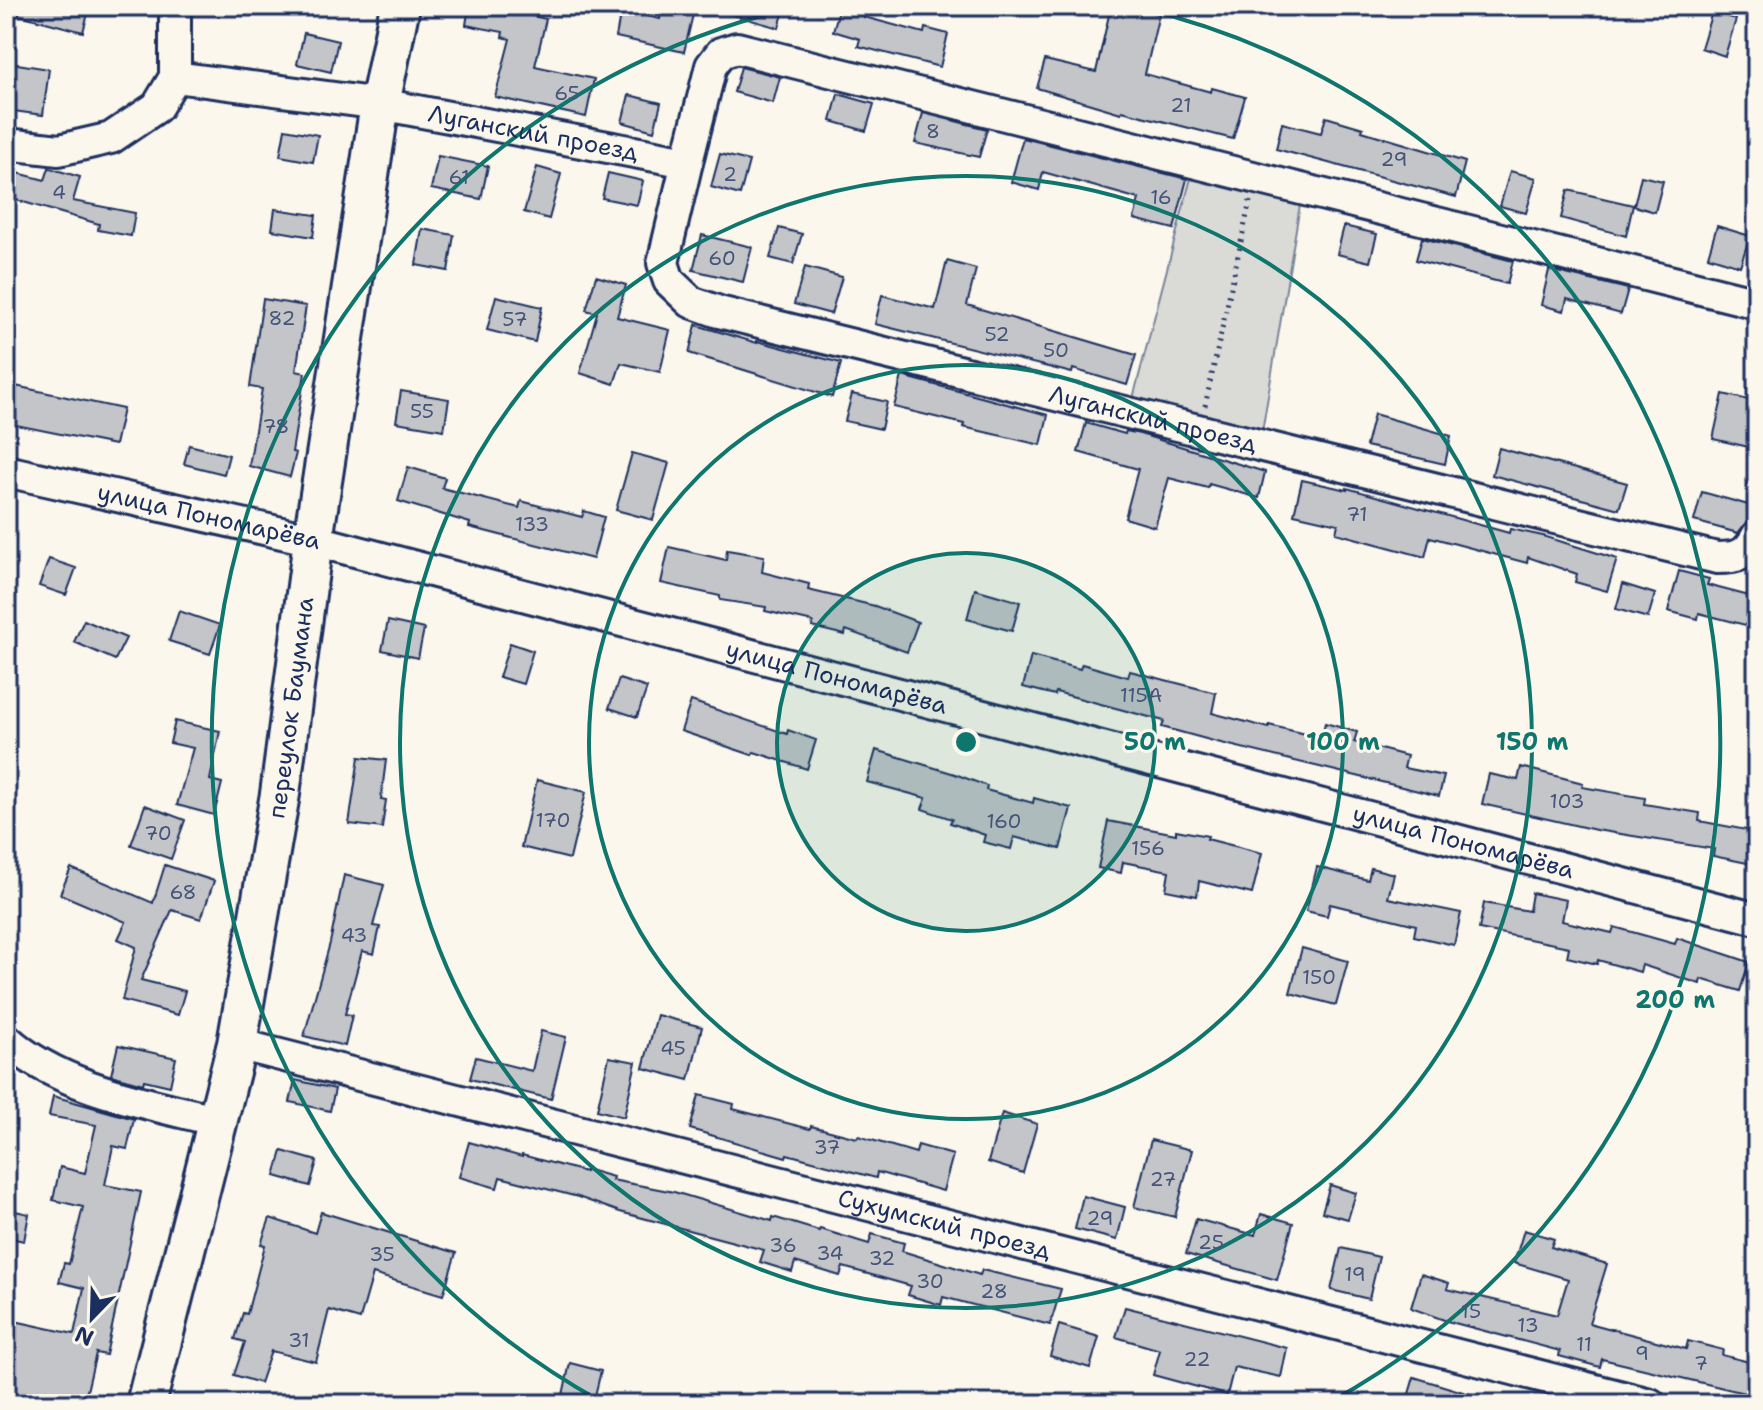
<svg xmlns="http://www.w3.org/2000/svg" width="1763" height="1410" viewBox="0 0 1763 1410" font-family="'Shantell Sans',sans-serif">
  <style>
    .green { fill: #dadad7; stroke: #7a849a; stroke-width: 2 }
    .building { fill: #c3c5c9; stroke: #1b2f5e; stroke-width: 2 }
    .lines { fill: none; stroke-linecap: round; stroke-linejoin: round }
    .minor-casing { stroke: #1b2f5e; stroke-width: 36 }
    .tertiary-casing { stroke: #1b2f5e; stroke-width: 44 }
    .path { stroke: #1b2f5e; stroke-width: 5; stroke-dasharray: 2 6; stroke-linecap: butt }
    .minor { stroke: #fbf7ec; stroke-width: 30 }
    .tertiary { stroke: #fbf7ec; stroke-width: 38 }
    .ring { fill: none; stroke: #0f766e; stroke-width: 4 }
    .labels { text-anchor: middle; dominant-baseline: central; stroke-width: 6; stroke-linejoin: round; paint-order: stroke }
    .number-label { font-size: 20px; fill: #455479 }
    .street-label { font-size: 24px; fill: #1b2f5e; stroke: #fbf7ec }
    .centre { fill: #0f766e; stroke: #fbf7ec; stroke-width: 4 }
    .ring-label { font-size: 24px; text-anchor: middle; font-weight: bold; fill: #0f766e; stroke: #fbf7ec; stroke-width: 6; stroke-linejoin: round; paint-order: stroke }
  </style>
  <rect width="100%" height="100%" fill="#fbf7ec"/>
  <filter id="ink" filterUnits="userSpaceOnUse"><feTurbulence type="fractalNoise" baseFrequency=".0125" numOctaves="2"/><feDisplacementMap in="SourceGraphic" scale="16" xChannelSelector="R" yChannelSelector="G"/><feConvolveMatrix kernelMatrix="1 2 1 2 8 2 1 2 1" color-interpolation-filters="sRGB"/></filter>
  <g filter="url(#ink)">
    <!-- green -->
    <path class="green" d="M1192,174L1301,199L1261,438L1131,406Z"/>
    <!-- building -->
    <path class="building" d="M13,6H90L83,32L12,13Z
      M469,6L508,10L546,19L535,66L594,79L586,117L495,97L510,39L502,37L503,32L466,25Z
      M662,6H695L684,52L616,37L621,10L660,19Z
      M724,6H785L779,28L723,12Z
      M840,6L865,13L864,17L924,33L925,28L948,34L940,67L858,46L860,39L833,31Z
      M1111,6H1126L1159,14L1145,74L1211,92L1212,88L1245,97L1233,139L1122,111L1121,113L1037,88L1045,60L1096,72Z
      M1712,12L1736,19L1725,56L1701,48Z
      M304,33L338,41L331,72L297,64Z
      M11,63L49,69L43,115L6,110Z
      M741,67L780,77L773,103L734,92Z
      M838,94L874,104L866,131L831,121Z
      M629,95L661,103L654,131L622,122Z
      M923,113L987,129L979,157L915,143Z
      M1326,117L1363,128L1362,131L1465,162L1456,197L1276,149L1282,123L1321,133Z
      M285,129L318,135L313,162L280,156Z
      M1023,138L1187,179L1174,229L1134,219L1139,199L1043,172L1039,190L1011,182Z
      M720,154L749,161L740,195L711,187Z
      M438,156L488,166L481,199L431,189Z
      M537,167L561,174L549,219L524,212Z
      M49,168L80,177L73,201L135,213L131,236L98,230L99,224L6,197V170L45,180Z
      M1510,171L1536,178L1526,213L1500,206Z
      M608,173L643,181L637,205L602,198Z
      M1641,176L1663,181L1655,212L1634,206Z
      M1568,190L1633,205L1626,236L1561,218Z
      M275,209L316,215L313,237L272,230Z
      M1344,226L1377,234L1370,262L1337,254Z
      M1717,226L1750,236L1740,266L1708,256Z
      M779,228L802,234L793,264L770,258Z
      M422,229L454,235L448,271L416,265Z
      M702,235L752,247L743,282L693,270Z
      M1422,238L1513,261L1507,284L1416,260Z
      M947,261L976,269L967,305L1136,355L1127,385L1073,369L1072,373L875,324L882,295L935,309Z
      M805,267L842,277L831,314L794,304Z
      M1549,270L1628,289L1621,314L1567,299L1564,311L1541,305Z
      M596,276L626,285L617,317L670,330L660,372L621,363L614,384L580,373L597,313L586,310Z
      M496,296L542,307L535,342L487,330Z
      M263,299L306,306L296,371L305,373L292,452L296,453L290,477L249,466L262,389L250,387Z
      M696,325L757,343V341L841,363L832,397L689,353Z
      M902,376L1048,415L1041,445L963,427L964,424L894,407Z
      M6,384L123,409L115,445L6,423Z
      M401,391L449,399L444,430L396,422Z
      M852,394L887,402L881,429L845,421Z
      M1723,394L1757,402L1749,447L1713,439Z
      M1374,414L1451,436L1445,464L1366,446Z
      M1086,423L1125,434L1126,431L1140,434L1265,472L1259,498L1209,484L1208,488L1169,478L1155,527L1125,518L1138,469L1078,452Z
      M189,445L229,455L224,474L184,464Z
      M1499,448L1627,483L1619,509L1492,475Z
      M632,453L669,463L653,520L616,510Z
      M408,467L445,478L442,488L519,508L521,501L582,517L584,511L604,517L593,559L469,527L470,523L398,501Z
      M1302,480L1347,490V488L1509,533L1510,529L1543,536L1617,559L1607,591L1575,582L1577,574L1528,557L1527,563L1430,537L1425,557L1336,533L1338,524L1294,514Z
      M1702,492L1752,506L1748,521L1738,533L1694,521Z
      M669,547L726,560L727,550L764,556L762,572L809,584L808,590L875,606L918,622L907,652L846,630L845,635L812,627L813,622L765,611L766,607L720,600V596L661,583Z
      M49,559L76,568L66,595L39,586Z
      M1679,571L1709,579L1707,585L1757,598V628L1699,613L1698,619L1668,611Z
      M1623,584L1655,594L1648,618L1616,609Z
      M975,589L1020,602L1012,631L967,619Z
      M179,611L220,625L210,654L169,641Z
      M84,620L126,638L115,660L74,642Z
      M388,621L424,629L418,658L382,650Z
      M510,643L533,651L523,684L499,677Z
      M1031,656L1080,669L1082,664L1128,677L1130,671L1216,693L1212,713L1269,728V725L1321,738L1325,723L1357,732L1354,742L1407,756L1404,768L1444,776L1439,796L1217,742L1162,727L1164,721L1056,692L1055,695L1023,687Z
      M619,679L647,688L637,717L609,708Z
      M691,701L787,734L788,730L816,740L807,769L754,752L752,755L681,731Z
      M175,721L220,731L210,780L222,783L214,815L177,805L193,748L170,743Z
      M876,750L955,774L987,786L986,790L1033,803L1034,798L1071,808L1060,849L1014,837L1011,849L983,842L985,835L950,823L952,819L922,809L926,798L867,782Z
      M359,757L386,760L381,799L386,800L382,828L349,824Z
      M1521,767L1583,783L1582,787L1645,798L1644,804L1700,813L1699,821L1757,832V865L1713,856L1714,849L1596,830L1482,804L1489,774L1518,780Z
      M537,780L586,792L570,859L521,847Z
      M145,805L185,820L171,859L131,845Z
      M1108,821L1176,834V830L1208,836L1207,839L1262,853L1252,894L1199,881L1197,896L1166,890L1169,871L1123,862L1121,873L1098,868Z
      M165,865L214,881L201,919L172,910L141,980L185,991L178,1015L122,1000L136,947L118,939L126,922L60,894L71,868L153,903Z
      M1317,867L1368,880L1371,868L1394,874L1388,898L1461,913L1454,945L1414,936L1416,925L1330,904L1327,916L1306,911Z
      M344,875L384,885L373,926L380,927L374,954L362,951L345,1014L352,1015L345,1046L304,1036L330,943Z
      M1532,893L1566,900L1562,921L1612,933L1614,927L1675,944L1677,938L1749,962L1740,991L1701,979L1700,984L1642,965L1640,972L1598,960L1597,964L1567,957L1569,947L1479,929L1484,903L1529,911Z
      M1302,948L1348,961L1336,1005L1290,993Z
      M657,1015L702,1027L689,1080L643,1068Z
      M541,1031L566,1037L551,1099L470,1079L476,1057L532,1071Z
      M118,1045L176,1058L170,1086L144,1080L143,1084L111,1075Z
      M609,1057L636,1062L624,1117L597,1110Z
      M295,1080L335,1089L330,1111L290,1102Z
      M699,1095L734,1104L733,1109L810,1129L811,1126L857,1138L858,1136L916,1153L918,1145L953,1155L943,1191L877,1172L876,1178L787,1154L786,1157L690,1129Z
      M53,1096L134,1119L127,1149L113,1146L105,1185L141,1192L106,1355L96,1353L84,1404H48L6,1393L15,1351L6,1348L10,1320L74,1334L84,1288L59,1282L64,1263L69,1264L83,1207L53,1200L60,1167L85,1173L96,1125L49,1116Z
      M1002,1113L1037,1124L1023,1173L988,1162Z
      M1151,1140L1192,1150L1175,1217L1134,1207Z
      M469,1142L522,1157V1155L585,1172V1169L613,1177L612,1180L674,1192L772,1221L773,1217L819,1231L820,1229L869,1244L872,1234L904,1243L902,1251L980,1275L982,1270L1061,1289L1050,1325L943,1297L941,1305L908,1295L911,1286L843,1267L840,1276L795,1262L792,1272L760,1262L764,1250L620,1212L578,1197L500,1177L497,1188L459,1177Z
      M282,1151L317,1161L310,1186L275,1176Z
      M1330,1185L1356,1193L1348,1219L1322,1212Z
      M1083,1196L1125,1207L1117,1240L1075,1229Z
      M6,1209L29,1214L24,1241L6,1237Z
      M321,1212L456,1253L443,1295L373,1274L360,1319L329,1310L316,1362L271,1351L260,1383L234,1375L245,1342L235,1339L243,1313L247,1314L265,1245L261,1244L270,1218L315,1233Z
      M1261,1214L1293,1223L1277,1280L1186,1254L1196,1219L1255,1235Z
      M1524,1230L1554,1239L1551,1247L1607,1264L1589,1323L1686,1349L1688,1341L1723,1350L1722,1355L1757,1364V1396L1602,1359L1600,1367L1559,1356L1560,1351L1447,1321L1411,1308L1421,1274L1449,1283L1447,1289L1557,1315L1568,1279L1514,1263Z
      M1341,1248L1379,1257L1369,1299L1331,1290Z
      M1125,1307L1287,1348L1281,1377L1234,1367L1227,1395L1153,1375L1160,1350L1116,1337Z
      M1059,1325L1099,1337L1090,1368L1050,1356Z
      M570,1363L601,1371L593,1404H561Z
      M1414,1377L1486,1399V1404H1406Z"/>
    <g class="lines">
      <!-- minor casing -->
      <g class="minor-casing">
        <g id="minor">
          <path d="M175,6V77"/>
          <path id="s1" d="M6,144L59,150L111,138L157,107L175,77L380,104L687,162L711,66L721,53L737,48L1757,303"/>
          <path id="s2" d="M687,162L663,263L669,281L691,302L719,312L1717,558C1738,558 1747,555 1757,536"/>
          <path id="s3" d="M6,471L313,540L1757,919"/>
          <path d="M6,1039C60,1089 148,1103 218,1121"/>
          <path id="s4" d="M237,1044L1650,1404"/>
        </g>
      </g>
      <!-- tertiary casing -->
      <g class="tertiary-casing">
        <g id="tertiary">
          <path id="s5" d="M146,1404L237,1044L280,794L313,540L380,104L400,6"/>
        </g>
      </g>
      <!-- path -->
      <path class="path" d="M1205,406L1250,201"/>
      <!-- minor -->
      <use href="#minor" class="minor"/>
      <!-- tertiary -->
      <use href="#tertiary" class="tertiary"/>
    </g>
  </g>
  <!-- distance rings -->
  <circle cx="966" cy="742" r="189" fill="#0f766e" fill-opacity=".12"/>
  <g class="ring">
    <circle cx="966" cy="742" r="189"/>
    <circle cx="966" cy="742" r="377"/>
    <circle cx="966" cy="742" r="566"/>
    <path d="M600 1401A754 754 0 0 1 796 7M1136 7A754 754 0 0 1 1332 1401"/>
  </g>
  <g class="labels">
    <!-- number labels -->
    <g class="number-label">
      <text x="567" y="93">65</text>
      <text x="1181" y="105">21</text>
      <text x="933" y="131">8</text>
      <text x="1394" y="159">29</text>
      <text x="730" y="174">2</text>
      <text x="459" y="177">61</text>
      <text x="59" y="192">4</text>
      <text x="1161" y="197">16</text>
      <text x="722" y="258">60</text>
      <text x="282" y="318">82</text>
      <text x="515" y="319">57</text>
      <text x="997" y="334">52</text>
      <text x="1056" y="350">50</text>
      <text x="422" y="411">55</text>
      <text x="276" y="426">78</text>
      <text x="1357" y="514">71</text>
      <text x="532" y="524">133</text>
      <text x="1141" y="695">115А</text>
      <text x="1567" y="801">103</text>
      <text x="553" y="820">170</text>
      <text x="1004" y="821">160</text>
      <text x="158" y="833">70</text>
      <text x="1148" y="848">156</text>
      <text x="183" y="892">68</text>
      <text x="354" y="935">43</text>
      <text x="1319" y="977">150</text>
      <text x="673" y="1048">45</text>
      <text x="827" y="1147">37</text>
      <text x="1163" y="1179">27</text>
      <text x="1100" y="1218">29</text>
      <text x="1211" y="1242">25</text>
      <text x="783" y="1245">36</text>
      <text x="830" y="1253">34</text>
      <text x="382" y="1254">35</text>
      <text x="882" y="1258">32</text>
      <text x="1355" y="1274">19</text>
      <text x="930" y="1281">30</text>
      <text x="994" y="1291">28</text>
      <text x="1471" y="1311">15</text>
      <text x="1528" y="1325">13</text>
      <text x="299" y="1340">31</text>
      <text x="1584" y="1344">11</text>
      <text x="1642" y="1353">9</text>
      <text x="1197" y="1359">22</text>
      <text x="1701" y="1363">7</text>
    </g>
    <!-- street labels -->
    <g class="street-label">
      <text stroke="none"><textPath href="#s1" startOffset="560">Луганский проезд</textPath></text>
      <text stroke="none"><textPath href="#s2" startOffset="630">Луганский проезд</textPath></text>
      <text stroke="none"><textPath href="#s3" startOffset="208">улица Пономарёва</textPath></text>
      <text stroke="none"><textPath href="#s3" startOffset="856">улица Пономарёва</textPath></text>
      <text stroke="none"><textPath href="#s5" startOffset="712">переулок Баумана</textPath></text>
      <text stroke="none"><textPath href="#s3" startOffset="1504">улица Пономарёва</textPath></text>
      <text stroke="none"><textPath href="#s4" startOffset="730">Сухумский проезд</textPath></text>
    </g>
  </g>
  <circle cx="966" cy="742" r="12" class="centre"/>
  <g class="ring-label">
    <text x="1155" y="750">50 m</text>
    <text x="1343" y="750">100 m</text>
    <text x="1532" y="750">150 m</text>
    <text x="1675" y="1008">200 m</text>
  </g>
  <!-- margin -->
  <rect width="1763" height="1410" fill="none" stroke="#fbf7ec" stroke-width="32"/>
  <rect x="16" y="16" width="1731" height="1378" fill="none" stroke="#1b2f5e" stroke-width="3" filter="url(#ink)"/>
  <!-- north arrow -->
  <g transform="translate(92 1318) rotate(203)" stroke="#fbf7ec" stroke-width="6" paint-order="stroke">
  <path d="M0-6L14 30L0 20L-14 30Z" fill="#1b2f5e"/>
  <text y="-12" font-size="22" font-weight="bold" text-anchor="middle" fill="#1b2f5e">N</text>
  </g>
</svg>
